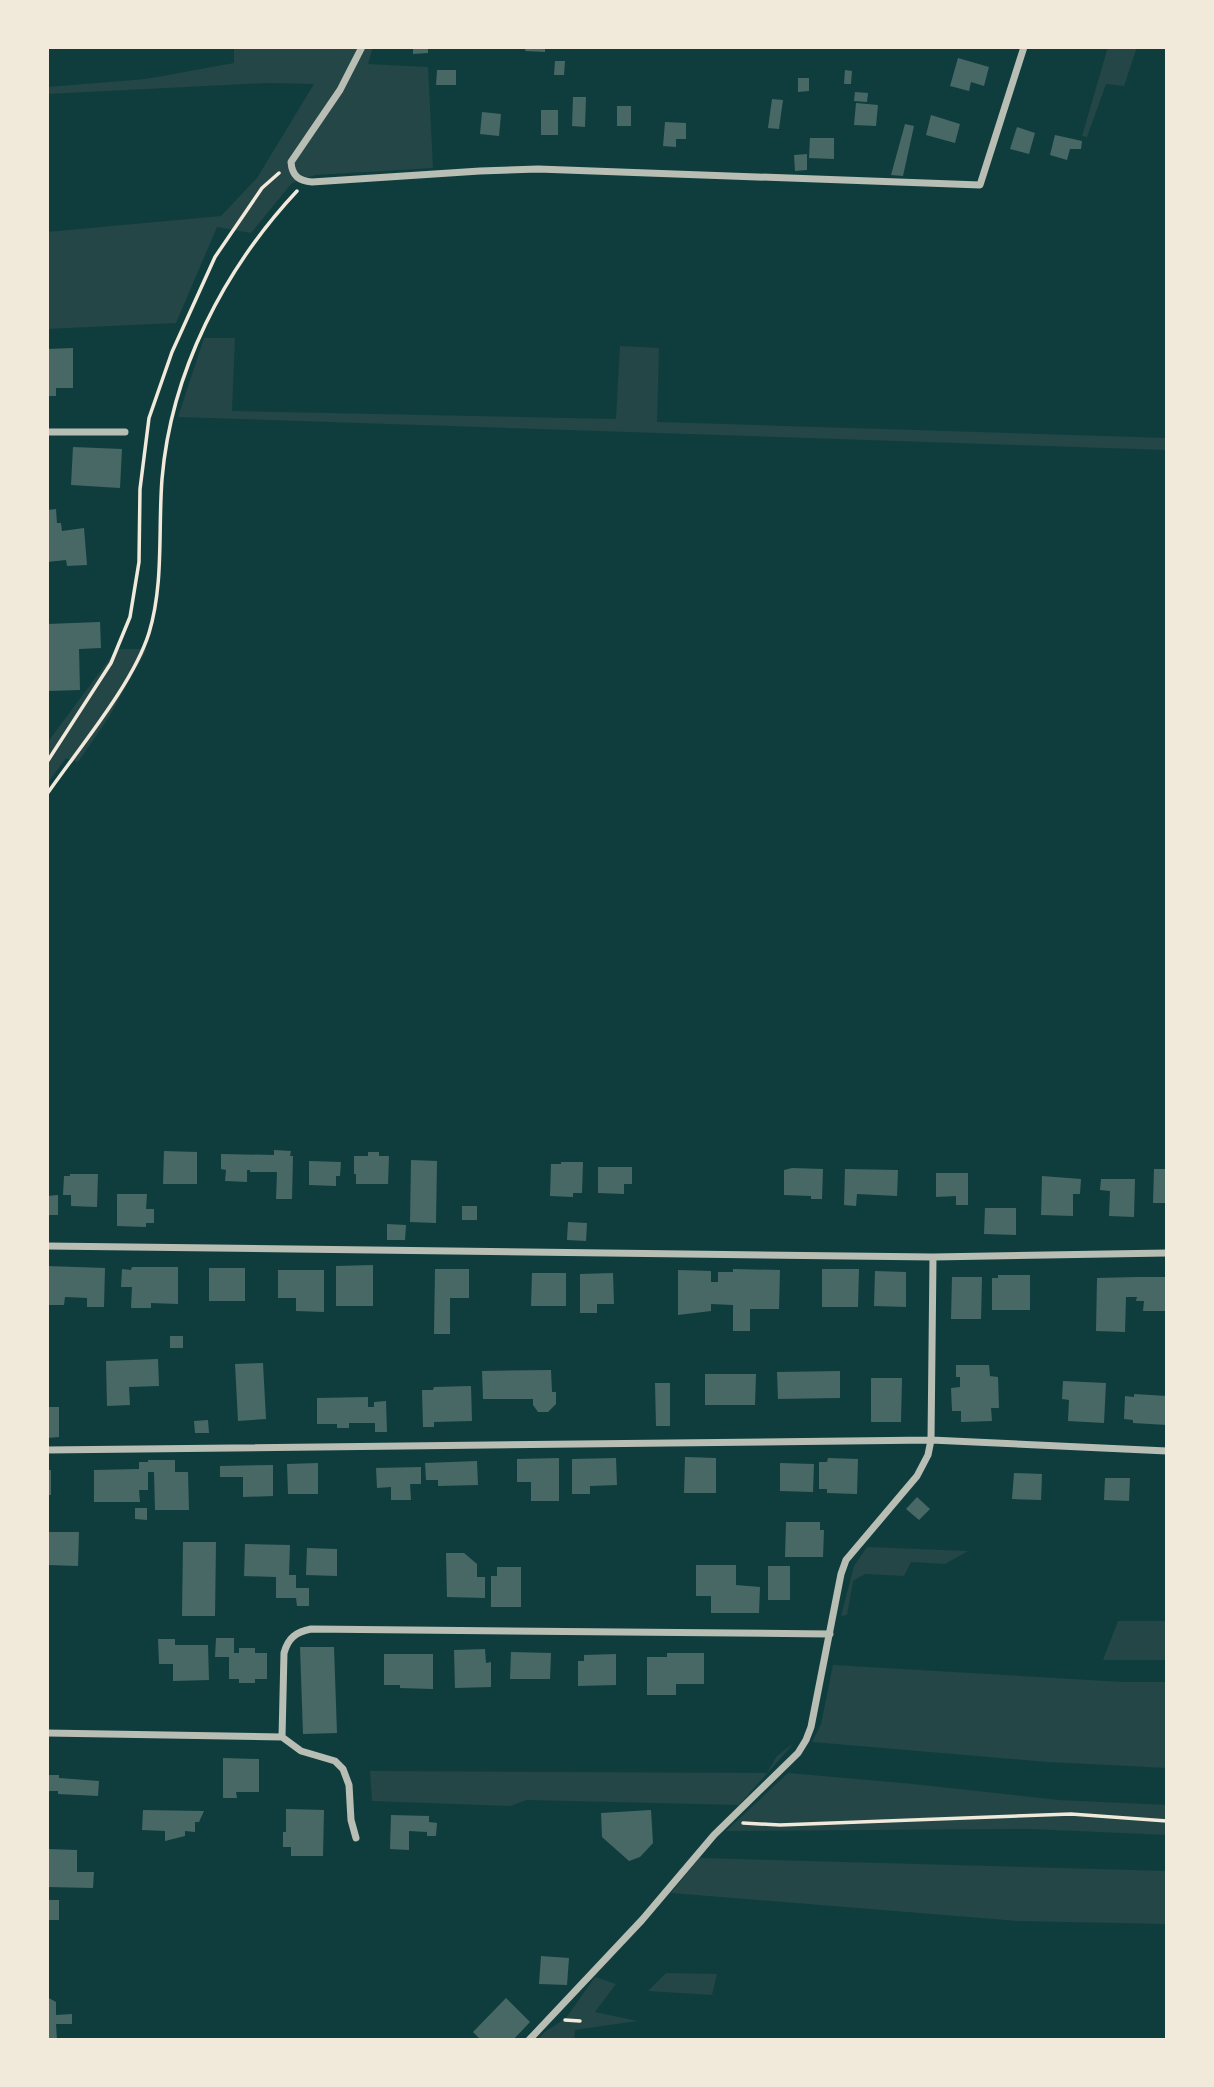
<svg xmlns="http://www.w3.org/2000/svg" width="1214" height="2087" viewBox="0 0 1214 2087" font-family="'Fira Sans',sans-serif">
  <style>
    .green { fill: #244646 }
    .building { fill: #486865 }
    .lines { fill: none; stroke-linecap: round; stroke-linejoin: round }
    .path { stroke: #f1e9da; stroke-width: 3.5 }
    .minor { stroke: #b8beb3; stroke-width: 7 }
  </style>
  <rect width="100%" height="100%" fill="#0f3d3e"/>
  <!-- green -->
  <path class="green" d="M234,47H373L368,64L428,67L433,168L315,175L292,183L251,233L217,227L176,323L47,329V232L221,216L257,178L314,84L267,83L47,94V87L146,79L234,63Z
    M1108,47H1137L1124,86L1106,84L1087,137L1082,136Z
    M204,338H235L232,411L616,419L620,346L659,348L657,422L1167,438V450L178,417Z
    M117,649H147L109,717L78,762L66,758L47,784V743Z
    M867,1547L968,1551L945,1564L911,1562L904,1576L865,1574L853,1581L847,1615L841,1616L854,1566Z
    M1118,1621H1167V1660H1103Z
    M833,1665L1123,1682H1167V1768L1047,1762L812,1742L821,1724Z
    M794,1743L739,1805L527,1800L510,1806L372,1801L370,1771L767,1773L777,1756Z
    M788,1773L913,1784L1058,1800L1167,1805V1835L1031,1829L726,1831Z
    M699,1858L1167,1871V1924L1018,1921L671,1893Z
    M666,1973L717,1974L712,1995L648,1991Z
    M595,1977L616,1984L595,2012L637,2021L575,2030L574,2040H537L545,2032L566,2018Z"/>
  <!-- building -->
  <path class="building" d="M413,47H428V53L413,54Z
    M526,47H545V52L525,51Z
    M958,58L989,67L984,86L971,82L969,91L950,86Z
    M555,61H565L564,75H554Z
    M437,70H456V85H436Z
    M845,70L852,71L851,84H844Z
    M798,78H809V91L798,92Z
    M855,92L868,93L867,102L854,101Z
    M573,97H586L585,127L572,126Z
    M772,99L783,100L779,129L768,128Z
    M856,103L878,105L876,126L854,125Z
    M617,106H631V126H617Z
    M541,110H558V135H541Z
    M482,112L501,114L499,136L480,134Z
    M931,115L960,124L955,143L926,135Z
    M665,122L686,123V139H676V147L663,146Z
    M905,124L914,126L903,176L891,175Z
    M1017,127L1035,133L1029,154L1010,149Z
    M1055,135L1082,141L1081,149H1070L1067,160L1050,155Z
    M810,138H834V159L809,158Z
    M807,154V170L795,171L794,155Z
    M73,348V388H56V396H47V349Z
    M73,447L122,449L120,488L71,485Z
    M56,509L57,523H61L62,531L84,528L87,565L67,566L66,560L47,562V510Z
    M100,622L101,648L79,649L80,690L47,691V624Z
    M274,1150L291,1151L290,1156H293L292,1199H276L277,1172H250V1170H247V1182L225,1181L226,1170L221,1169V1154L274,1155Z
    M164,1151L197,1152V1184H163Z
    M368,1152H379V1156H389L388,1184H356V1174H354V1156H368Z
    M411,1160L437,1161L436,1223L410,1222Z
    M309,1161L341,1162L340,1176H336V1186L309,1185Z
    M561,1162H583L582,1193H573V1197L550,1196L551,1164H561Z
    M598,1167H632V1184H624V1194L598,1193Z
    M792,1168L823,1169L822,1199H811V1196L784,1195V1170Z
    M845,1169L898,1170L897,1196L857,1194L856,1206L844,1205Z
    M1154,1169H1167V1203H1153Z
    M936,1173H968V1205H956V1196L936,1197Z
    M70,1174H98L97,1207L71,1206V1195H63L64,1176H70Z
    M1042,1176L1081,1179L1080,1194H1073V1216L1041,1215Z
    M1101,1179H1135L1134,1217L1109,1216L1110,1191L1100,1190Z
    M117,1194H147L146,1209H154V1223H146V1227L117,1226Z
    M58,1195V1215H47V1196Z
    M462,1206H477V1220H462Z
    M985,1208H1016V1235L984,1234Z
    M568,1222L587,1223L586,1241L567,1240Z
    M387,1224L406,1225L405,1240H387Z
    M373,1265V1306H336V1266Z
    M47,1266L105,1268L104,1307H87V1298L65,1297L64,1305H47Z
    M132,1267H178V1304L151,1303V1308H131L132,1287H121L122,1269L131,1270Z
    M209,1268H245V1301H209Z
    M435,1269H469V1298H450V1334H434Z
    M733,1269L780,1270L779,1309H750V1331H733V1305L711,1304V1311L678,1315V1270L711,1271V1282H718V1272H733Z
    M822,1269H859L858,1307H822Z
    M278,1270H324V1312L296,1311V1298H278Z
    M875,1271L906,1272V1307L874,1306Z
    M532,1273H566V1306H531Z
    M613,1273L614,1304H597V1313H580V1274Z
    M998,1275H1030V1310H992V1278H998Z
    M952,1277H982L981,1319H951Z
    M1137,1277H1167V1311H1143L1144,1301H1136L1137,1297H1126L1125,1332L1096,1331L1097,1278Z
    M170,1336H183V1348H170Z
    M158,1359L159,1386L129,1387L130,1405L107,1406L106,1361Z
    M263,1363L266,1419L238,1421L235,1364Z
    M956,1365H989L990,1376L998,1377L999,1408H991L992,1421L961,1422V1411H952L951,1388L960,1387V1377H956Z
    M551,1370L552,1392H556V1404L548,1412H538L533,1405V1399H483L482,1371Z
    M840,1371V1398L778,1399L777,1372Z
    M705,1374H756L755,1405H705Z
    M871,1378H902L901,1422H871Z
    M1063,1381L1106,1383L1104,1423L1068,1421L1069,1400L1062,1399Z
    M655,1383H670V1426H656Z
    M471,1386L472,1421L434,1422V1427H423L422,1390H433L434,1387Z
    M1134,1394L1167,1396V1425L1133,1423V1420L1124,1419L1125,1396L1134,1397Z
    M368,1397V1407H374V1402L386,1401L387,1432H375V1423H349V1428H337V1424H317V1398Z
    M47,1407H59V1437L47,1438Z
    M208,1420L209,1433H195L194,1421Z
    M685,1457L716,1458V1493H684Z
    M559,1458V1501H531V1482H517V1459Z
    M616,1458L617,1485L590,1486V1494H572V1459Z
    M828,1458L858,1459L857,1494L827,1493V1489H819V1462H827Z
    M148,1460H175V1472H188L189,1510H155L154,1472H148V1490H139L140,1502H94V1470L139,1469V1462H148Z
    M477,1461L478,1485L438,1486V1480H426L425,1463Z
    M318,1463V1494H288L287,1464Z
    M780,1463L814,1464L813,1492L780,1491Z
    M273,1465V1496L243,1497V1477H220V1466Z
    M421,1467V1484H410L411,1500H391V1487L377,1488L376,1468Z
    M47,1470H51V1495H47Z
    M1014,1473L1042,1474L1041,1500L1012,1499Z
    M1105,1478H1130L1129,1501L1104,1500Z
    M917,1497L930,1509L919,1520L906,1509Z
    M135,1508H147V1520L135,1519Z
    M786,1522H820V1530H824L823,1557H785Z
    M47,1532H79L78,1566L47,1565Z
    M183,1542H216L215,1616H182Z
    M245,1544L290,1545L289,1575H296V1588H309V1606H297L296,1598H276V1577L244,1576Z
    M307,1548L337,1549V1576L306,1575Z
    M446,1553H464L477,1564V1577H485V1598L447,1597Z
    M696,1565H736V1585L760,1587L759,1613H711V1596H696Z
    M768,1566H790V1600H768Z
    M497,1567H521V1607H491V1576H497Z
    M216,1638H234V1653H239V1648H255V1653H267V1679H255V1683H239V1679H229V1657H215Z
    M158,1639H175V1645H208L209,1680L173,1681V1664H159Z
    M300,1647H334L337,1733L303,1734Z
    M485,1649L486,1663L491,1662V1687L455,1688L454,1650Z
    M511,1652L551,1653L550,1679H510Z
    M667,1653H704V1684H676V1695H647V1657H667Z
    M384,1654H433V1689L400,1688V1685H384Z
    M616,1654V1685L578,1686V1661H584V1655Z
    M223,1758L259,1759V1792H236L237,1798H223Z
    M47,1775H59V1778L99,1781L98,1796L58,1794V1791H47Z
    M286,1809L324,1810L323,1856H291V1847H283V1832H286Z
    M143,1810L204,1811L199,1822H195V1832L185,1831V1836L165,1841V1831L142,1830Z
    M651,1810L653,1843L640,1857L629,1861L602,1837L601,1813Z
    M391,1815L429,1816V1822L437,1823L436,1836H427V1832L409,1831V1850L390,1849Z
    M47,1849L77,1850V1872H94L93,1888L47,1887Z
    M47,1900H59V1920H47Z
    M541,1956L569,1958L567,1985L539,1984Z
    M47,1997L56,2002V2015L72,2014V2024H56L57,2040H47Z
    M506,1998L530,2022L513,2040H477L479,2038L473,2032Z"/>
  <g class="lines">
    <!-- path -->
    <path class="path" d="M47,762L111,663L130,617L139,562L140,489L149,418L172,352L215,257L262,188L279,173
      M47,794C79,748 133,684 149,633C164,583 158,531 162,479C171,372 224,269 297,191
      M743,1823L780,1825L1071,1814L1167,1821
      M565,2020L580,2021"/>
    <!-- minor -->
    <path class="minor" d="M362,47L340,90L291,162C292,176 299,181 312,182L480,171L538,169L980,185L1024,47
      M47,432H125
      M47,1246L933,1257L1167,1253
      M47,1450L931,1440L1167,1451
      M47,1733L282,1737
      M282,1737L284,1653C288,1638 296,1632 311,1629L830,1634
      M282,1737L301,1751L335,1761L343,1769L349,1785L351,1820L356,1838
      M529,2040L642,1920L714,1835L798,1753L806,1740L811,1727L841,1574L846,1560L917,1476L928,1455L931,1440L933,1257"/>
  </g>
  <!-- border -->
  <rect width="1214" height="2087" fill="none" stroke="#f1e9da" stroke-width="98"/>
</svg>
